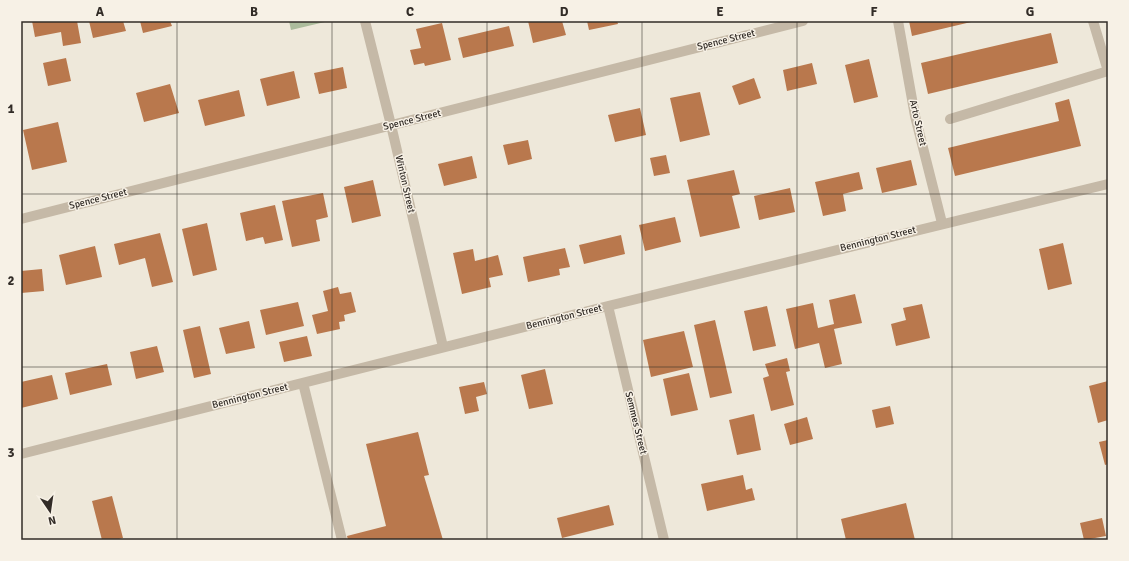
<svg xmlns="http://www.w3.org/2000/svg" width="1129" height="561" viewBox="0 0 1129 561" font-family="Signika,sans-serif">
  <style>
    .green { fill: #acbc9c }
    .building { fill: #b9784d }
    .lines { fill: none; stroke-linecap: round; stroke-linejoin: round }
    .minor { stroke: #c5b9a7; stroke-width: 10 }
    .grid { fill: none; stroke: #322c27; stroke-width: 1; stroke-opacity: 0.55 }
    .labels { text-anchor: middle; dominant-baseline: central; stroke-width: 3; stroke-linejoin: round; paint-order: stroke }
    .street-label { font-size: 10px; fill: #322c27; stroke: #f7f1e6 }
    .neatline { fill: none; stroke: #322c27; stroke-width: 1.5 }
    .grid-label { font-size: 13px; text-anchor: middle; font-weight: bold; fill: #322c27 }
  </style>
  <rect width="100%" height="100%" fill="#eee8da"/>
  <!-- green -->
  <path class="green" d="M289,21H329L291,30Z"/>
  <!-- building -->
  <path class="building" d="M32,21H77L81,43L63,46L61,32L35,37Z
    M89,21H123L126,31L93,38Z
    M140,21H170L172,26L143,33Z
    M528,21H562L566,35L533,43Z
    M587,21H617L618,24L589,30Z
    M909,21H971V22L912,36Z
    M442,23L451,60L425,66L424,63L414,65L410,50L421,48L416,29Z
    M509,26L514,46L463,58L458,38Z
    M1051,33L1058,63L928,94L921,63Z
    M66,58L71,81L48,86L43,63Z
    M869,59L878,97L854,103L845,65Z
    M812,63L817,84L787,91L783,70Z
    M343,67L347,88L319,94L314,73Z
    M294,71L300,98L267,106L260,79Z
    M754,78L761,98L739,105L732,86Z
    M170,84L179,113L144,122L136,93Z
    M239,90L245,116L205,126L198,100Z
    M700,92L710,135L680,142L670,98Z
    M1069,99L1081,146L955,176L948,148L1059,121L1055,103Z
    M640,108L646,135L615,142L608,115Z
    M58,122L67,162L32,170L23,130Z
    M528,140L532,159L508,165L503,145Z
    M666,155L670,173L654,176L650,158Z
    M472,156L477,178L444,186L438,164Z
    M911,160L917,185L882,193L876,168Z
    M734,170L740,194L732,196L740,228L700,237L687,180Z
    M859,172L863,189L843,194L846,211L823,216L815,182Z
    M373,180L381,216L352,223L344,187Z
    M790,188L795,212L759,220L754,196Z
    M323,193L328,217L316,220L320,241L292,247L282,201Z
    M275,205L283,240L265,244L263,237L246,241L240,213Z
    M675,217L681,242L645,251L639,225Z
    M207,223L217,270L193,276L182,229Z
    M160,233L173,282L152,287L145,258L119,265L114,244Z
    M621,235L625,254L584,264L579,245Z
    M1063,243L1072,284L1048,290L1039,249Z
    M95,246L102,277L66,285L59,255Z
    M565,248L570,267L559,269L560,275L528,282L523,257Z
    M473,249L475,261L498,255L503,275L489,278L491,287L462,294L453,253Z
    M42,269L44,291L21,293V271Z
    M338,287L340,294L351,292L356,312L344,315L345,321L339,322L340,329L317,334L312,315L328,311L323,291Z
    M855,294L862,323L834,329L842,364L825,368L819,343L795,349L786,309L813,303L818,328L834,324L829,300Z
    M298,302L304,326L266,335L260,310Z
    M922,304L930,338L896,346L891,324L906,320L903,308Z
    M767,306L776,346L753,351L744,311Z
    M715,320L732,393L710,398L694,325Z
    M249,321L255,348L226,354L219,328Z
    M200,326L211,374L194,378L183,330Z
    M684,331L693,367L651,377L643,340Z
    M307,336L312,356L284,362L279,342Z
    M157,346L164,372L136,379L130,352Z
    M787,358L790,371L786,372L794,405L771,411L763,378L769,376L765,364Z
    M107,364L112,385L70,395L65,373Z
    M545,369L553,404L529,409L521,375Z
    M689,373L698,410L671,416L663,379Z
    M52,375L58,399L21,408V382Z
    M1108,381V420L1098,423L1089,386Z
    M484,382L487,394L476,397L479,411L465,414L459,387Z
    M890,406L894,424L876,428L872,410Z
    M754,414L761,450L737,455L729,420Z
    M807,417L813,439L790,445L784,424Z
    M418,432L429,475L424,476L443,540H348L347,536L386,526L366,444Z
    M1108,440V464L1105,465L1099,442Z
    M743,475L746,490L752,488L755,500L707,511L701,484Z
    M112,496L123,538L115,540H102L92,501Z
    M906,503L915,540H846L841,519Z
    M609,505L614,525L562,538L557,518Z
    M1102,518L1106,536L1084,540L1080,523Z"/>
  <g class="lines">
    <!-- minor -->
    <path class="minor" d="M365,21L391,125L443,347
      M898,21L915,116L942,223
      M1093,21L1108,71
      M950,119L1108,71
      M21,219L803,21
      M608,306L664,540
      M303,383L342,540
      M21,454L608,306L1108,184"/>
  </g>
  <!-- grid -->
  <path class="grid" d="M177,21V540M332,21V540M487,21V540M642,21V540M797,21V540M952,21V540M21,194H1108M21,367H1108"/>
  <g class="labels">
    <!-- street labels -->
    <g class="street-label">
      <text transform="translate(726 40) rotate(-14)">Spence Street</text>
      <text transform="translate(412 120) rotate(-14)">Spence Street</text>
      <text transform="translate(918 123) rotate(77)">Arto Street</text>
      <text transform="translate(405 184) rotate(77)">Winton Street</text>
      <text transform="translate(98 199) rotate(-14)">Spence Street</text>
      <text transform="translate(878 239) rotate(-14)">Bennington Street</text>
      <text transform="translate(564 317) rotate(-14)">Bennington Street</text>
      <text transform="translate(250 396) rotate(-14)">Bennington Street</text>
      <text transform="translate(636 423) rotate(76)">Semmes Street</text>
    </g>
  </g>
  <!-- border -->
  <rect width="1129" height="561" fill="none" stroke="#f7f1e6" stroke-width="44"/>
  <!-- north arrow -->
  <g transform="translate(50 511) rotate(167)" stroke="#f7f1e6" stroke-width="3" paint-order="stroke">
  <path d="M0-3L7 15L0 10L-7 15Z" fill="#322c27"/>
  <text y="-6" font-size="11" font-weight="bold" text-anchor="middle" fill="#322c27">N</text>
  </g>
  <rect x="22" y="22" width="1085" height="517" class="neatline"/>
  <g class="grid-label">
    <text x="100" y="16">A</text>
    <text x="254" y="16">B</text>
    <text x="410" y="16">C</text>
    <text x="564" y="16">D</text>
    <text x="720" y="16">E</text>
    <text x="874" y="16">F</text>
    <text x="1030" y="16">G</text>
    <text x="11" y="113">1</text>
    <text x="11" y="285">2</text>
    <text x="11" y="457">3</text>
  </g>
</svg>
